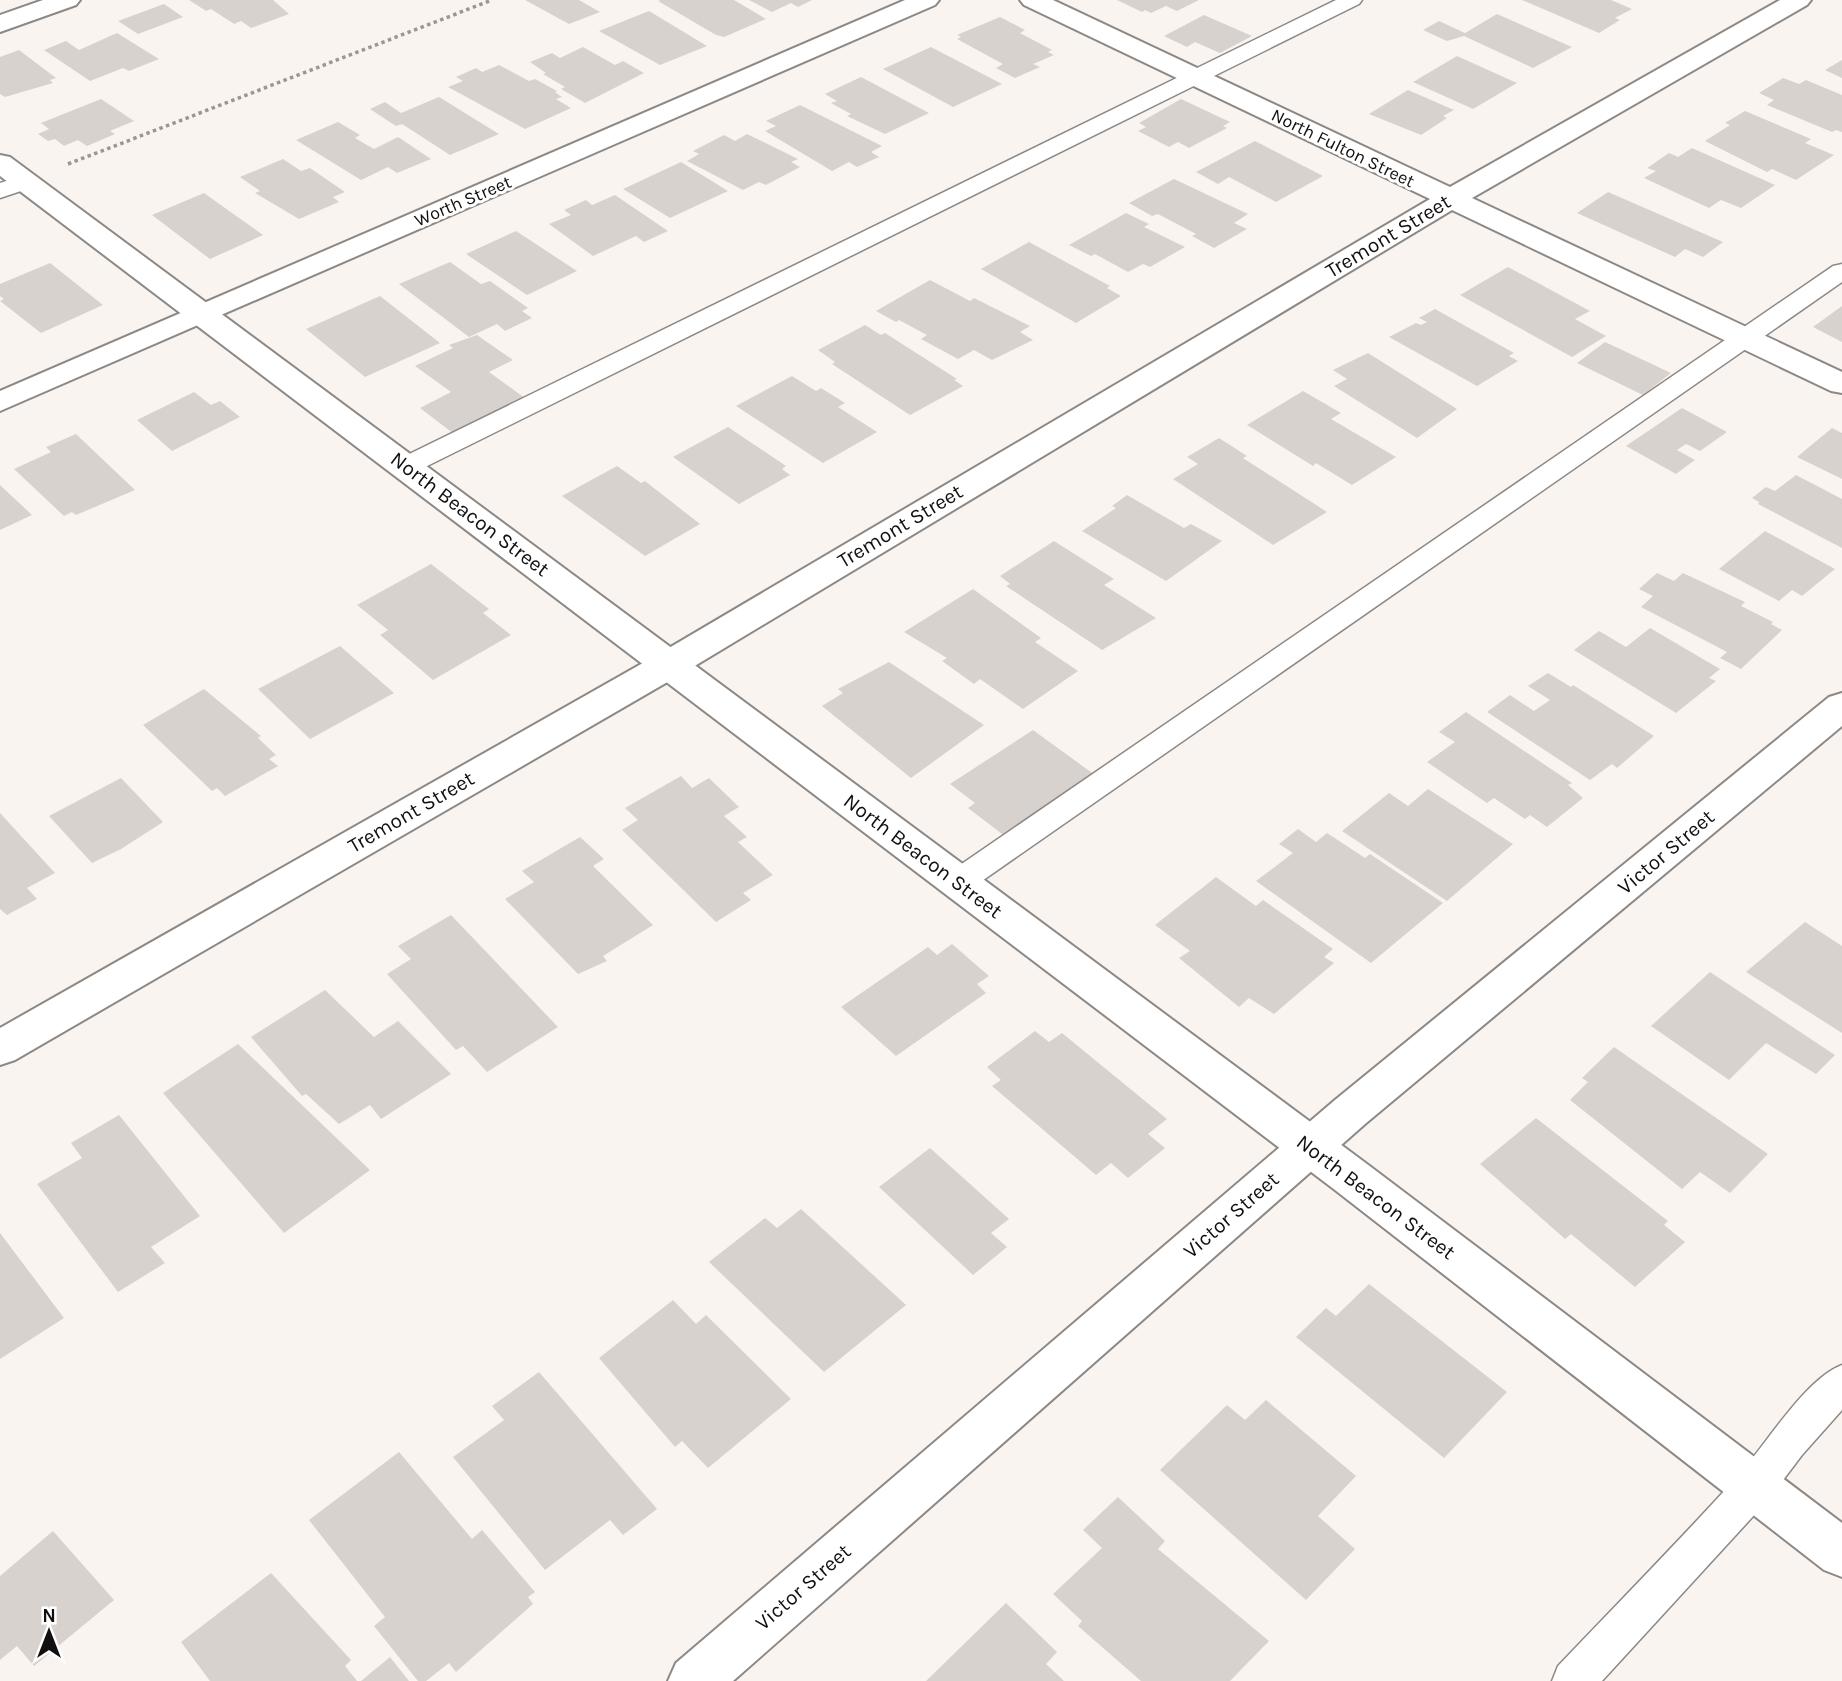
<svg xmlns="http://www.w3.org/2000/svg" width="1842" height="1681" viewBox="0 0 1842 1681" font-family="Karla,sans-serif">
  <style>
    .building { fill: #d8d2ce }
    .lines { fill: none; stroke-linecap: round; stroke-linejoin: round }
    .service-casing { stroke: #8d8884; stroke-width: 3 }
    .minor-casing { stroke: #8d8884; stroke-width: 4 }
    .tertiary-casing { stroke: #8d8884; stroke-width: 4 }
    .path { stroke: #9a9693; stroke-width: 3.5; stroke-dasharray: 3.5 3.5; stroke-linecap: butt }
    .service { fill: #fff; fill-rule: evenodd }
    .minor { fill: #fff; fill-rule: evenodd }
    .tertiary { fill: #fff; fill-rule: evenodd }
    .labels { text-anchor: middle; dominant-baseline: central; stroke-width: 6; stroke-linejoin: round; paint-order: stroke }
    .far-street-label { font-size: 18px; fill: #12100f; stroke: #fff }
    .street-label { font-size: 21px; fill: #12100f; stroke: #fff }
  </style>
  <rect width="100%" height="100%" fill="#faf4f0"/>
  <!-- building -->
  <path class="building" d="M189,0H273L289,14L251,28L241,21L234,24L211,9L206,11Z
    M525,0H579L600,12L569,24Z
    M661,0H734L766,19L724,37L716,35L658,1Z
    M749,0H812L798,7L791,3L772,12Z
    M1117,0H1199L1177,11L1166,6L1151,13L1145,10L1142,12Z
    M1522,0H1611L1632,9L1615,18L1620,20L1599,33Z
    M164,4L183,17L138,34L118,21Z
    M649,11L707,46L660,65L599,31Z
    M1497,14L1572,47L1533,68L1464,36L1447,41L1423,30L1439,21L1465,33Z
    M1204,15L1252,36L1220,53L1195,42L1187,47L1164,36Z
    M1000,17L1025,30L1020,33L1052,50L1048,52L1054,55L1033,64L1040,67L1015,78L996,68L1003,64L957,39L961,37L957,35Z
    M117,33L159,59L129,71L123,68L90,81L44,50L66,41L79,50Z
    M583,47L615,65L623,61L644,73L585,103L561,89L565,87L543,74L546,73L530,62L552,53L560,58Z
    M931,47L1002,84L953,107L883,69Z
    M19,50L56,78L50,80L53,83L5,97L0,94V57Z
    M1457,56L1517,83L1473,109L1413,82Z
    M1842,60V78L1825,70Z
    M499,65L529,81L535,79L557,91L555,92L562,97L556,99L571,108L525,129L448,87L463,81L456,77L476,68L482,72Z
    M861,77L929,113L885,134L847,116L851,114L831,103L837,101L825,94Z
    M1783,78L1799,84L1806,80L1842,95V132L1836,130L1832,132L1767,105L1774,100L1759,93Z
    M1408,90L1454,110L1443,116L1447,118L1421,135L1369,114Z
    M439,97L499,134L450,155L402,124L396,126L370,109L385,102L401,113Z
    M101,99L134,121L110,131L115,134L87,146L78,140L64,146L55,139L48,141L38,134L49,129L41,123Z
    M1181,99L1230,122L1223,126L1227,128L1189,148L1178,142L1169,147L1138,131L1146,127L1139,123Z
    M800,105L882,146L871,152L879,157L857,167L849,162L832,171L765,131L776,126L766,121Z
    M1745,111L1811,139L1805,143L1834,155L1796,180L1772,169L1767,172L1705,141L1730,125L1725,123Z
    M338,122L360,135L355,138L374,149L398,137L431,159L397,173L388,167L361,180L296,140Z
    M747,134L798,159L791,162L800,167L766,185L759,182L743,190L687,161L699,154L693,151L724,135L735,141Z
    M1255,141L1323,176L1276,202L1229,177L1218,184L1196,172Z
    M1692,148L1775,185L1741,208L1721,200L1709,208L1644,178L1656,171L1647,168L1669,153L1678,157Z
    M283,159L301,171L310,168L345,192L333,197L339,202L299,219L255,193L260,191L240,177Z
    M681,162L728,191L670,218L623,189Z
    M1174,179L1248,214L1234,223L1247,229L1214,248L1192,236L1196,234L1158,214L1152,216L1129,203Z
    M1608,192L1723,242L1703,257L1685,249L1675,257L1577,213Z
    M204,193L263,235L210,259L152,215Z
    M615,195L668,231L644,242L636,236L593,256L549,224L571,215L564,210L586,200L592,205Z
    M1126,213L1149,224L1144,227L1185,247L1150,267L1143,264L1128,272L1095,254L1091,256L1069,245Z
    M516,231L577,271L527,295L466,254Z
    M1029,242L1110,286L1107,288L1121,296L1076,323L981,269Z
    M450,262L481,284L490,281L528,308L522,311L532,318L505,331L497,324L469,337L399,284Z
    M50,263L103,305L41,333L0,301L4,299L0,296V284Z
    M1508,267L1590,311L1575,319L1606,336L1572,357L1460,295Z
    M930,280L970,301L974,298L1030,326L1020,332L1033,340L992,360L974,350L958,359L921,339L927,335L899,320L896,322L876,311Z
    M380,296L440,343L365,377L306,329Z
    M1842,306V342L1813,327Z
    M1435,309L1514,353L1509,356L1518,361L1477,386L1389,337L1416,323L1421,325L1427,322L1419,318Z
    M865,325L881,335L885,333L957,379L954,380L963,386L910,415L832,364L835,362L818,350Z
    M477,335L513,360L489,372L529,401L458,437L420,408L451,392L415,366L453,348L449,345Z
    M1605,342L1671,373L1643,395L1577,363Z
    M1368,353L1457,409L1417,438L1334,386L1347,379L1333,370Z
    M792,376L816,391L821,388L845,403L838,407L877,432L823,463L736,406Z
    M1303,391L1341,413L1331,419L1396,457L1352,485L1316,463L1313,466L1247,425Z
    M194,392L211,405L220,401L240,417L172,451L137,420Z
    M1682,408L1727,432L1700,451L1686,444L1677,450L1695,460L1676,474L1626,446Z
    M728,427L786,466L782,469L790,475L739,504L673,457Z
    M1832,428L1842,433V479L1797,457Z
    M76,434L135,490L76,515L72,512L64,516L14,469L51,452L46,447Z
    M1219,438L1247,456L1243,458L1327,512L1273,545L1173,479L1198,464L1187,457Z
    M617,466L641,483L645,481L700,524L645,556L562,496Z
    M1796,475L1842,499V548L1758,504L1759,502L1752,498L1766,487L1775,491Z
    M0,485L32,515L0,530Z
    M1127,495L1184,528L1191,524L1222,541L1166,581L1082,531L1116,508L1112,506Z
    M1765,531L1835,569L1802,596L1792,590L1779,601L1719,569Z
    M1054,541L1114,579L1104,585L1156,618L1102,650L1006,586L1010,584L1000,576Z
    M431,564L489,609L483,613L511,635L433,680L380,635L388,630L357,605Z
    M1657,573L1674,581L1683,573L1745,602L1741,606L1773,622L1771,624L1782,630L1741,669L1720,658L1727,652L1641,607L1653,596L1639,589Z
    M973,589L1041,638L1035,642L1078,671L1023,709L980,679L974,684L942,661L947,658L904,632Z
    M1650,628L1720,669L1709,678L1716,681L1676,713L1574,650L1599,631L1626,647Z
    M340,646L394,693L310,739L258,689Z
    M889,662L984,725L911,778L822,706L843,693L838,689Z
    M1548,673L1571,687L1573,685L1654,736L1617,768L1612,764L1590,780L1487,712L1510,695L1534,711L1550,700L1528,686Z
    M204,689L261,736L258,738L276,755L269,759L278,766L225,796L217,788L212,791L143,725Z
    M1466,712L1572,783L1568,785L1583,798L1547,827L1530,815L1525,819L1494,798L1487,803L1427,762L1455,742L1439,732Z
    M1033,730L1095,775L1006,837L968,808L975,803L950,784Z
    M681,776L692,788L709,778L739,807L724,816L747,837L738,842L773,875L743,893L751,900L716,922L622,830L638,820L625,808Z
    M121,778L163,822L121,849L92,863L49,816Z
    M1428,789L1513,844L1447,901L1342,831L1389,793L1408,806Z
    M0,813L55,873L27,888L37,899L7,915L0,909Z
    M1298,829L1316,842L1327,833L1365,858L1370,854L1443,903L1371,963L1256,881L1293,853L1279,844Z
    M580,837L604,859L593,866L653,925L603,956L607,961L578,974L505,899L534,882L522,871Z
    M1216,877L1256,906L1263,900L1333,949L1324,957L1334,963L1274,1014L1249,998L1239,1007L1179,958L1190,951L1155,925Z
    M451,915L558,1027L487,1072L463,1046L456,1050L387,974L411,959L398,946Z
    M1805,922L1842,946V1033L1746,972Z
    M952,944L989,976L977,984L986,993L896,1056L841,1007L928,947L937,955Z
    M1710,972L1835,1055L1816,1074L1766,1043L1729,1080L1651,1026Z
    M325,990L374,1037L398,1021L451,1074L381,1119L370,1105L339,1124L306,1094L302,1096L251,1037Z
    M1035,1031L1049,1042L1062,1033L1167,1119L1148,1134L1165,1148L1128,1178L1111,1163L1096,1175L992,1086L1001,1080L987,1067Z
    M238,1044L370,1170L284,1233L163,1093Z
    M1614,1047L1768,1154L1730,1193L1700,1172L1682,1189L1570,1100L1588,1082L1582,1078Z
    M119,1115L200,1216L151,1247L165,1263L118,1292L37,1184L82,1158L71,1143Z
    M1536,1118L1668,1221L1664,1225L1685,1242L1635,1287L1571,1234L1565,1239L1480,1164Z
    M930,1148L1009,1219L991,1233L1007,1247L973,1275L879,1187Z
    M801,1209L906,1305L824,1372L709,1262L765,1218L777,1228Z
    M0,1233L64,1318L0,1359Z
    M1369,1284L1507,1392L1444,1458L1296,1337L1326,1308L1336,1316Z
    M673,1300L696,1324L706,1315L791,1399L708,1468L682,1441L675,1447L599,1358Z
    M539,1372L657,1509L623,1535L610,1520L545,1570L453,1457L504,1420L492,1406Z
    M1266,1400L1356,1476L1318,1516L1355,1549L1306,1600L1160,1470L1227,1405L1245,1420Z
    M399,1452L472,1539L482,1530L535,1592L528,1597L533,1604L456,1672L449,1663L426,1681H418L374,1626L385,1617L309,1520Z
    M1118,1497L1165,1541L1158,1549L1269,1641L1230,1681H1141L1078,1626L1082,1621L1053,1594L1102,1548L1083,1530Z
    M53,1531L114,1600L34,1666L17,1646L0,1660V1576Z
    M271,1573L351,1660L345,1666L357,1681H210L181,1642Z
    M1006,1603L1057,1652L1046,1664L1064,1681H926Z
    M390,1657L409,1681H361Z"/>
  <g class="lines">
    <!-- service casing -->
    <g class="service-casing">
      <path id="service" d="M1336,0H1362L1359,4L415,472L406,474L397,472L393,466L397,460Z
        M25,175L33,177L36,182L33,187L0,198V183Z
        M1842,264V282L969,890L958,894L947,890L942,882L947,874L1833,266Z
        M1842,1365V1410L1802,1455L1768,1500L1602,1681H1552L1558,1666C1618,1603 1679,1541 1738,1476C1765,1446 1805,1379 1842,1365Z"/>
    </g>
    <!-- minor casing -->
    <g class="minor-casing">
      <path id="minor" d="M43,0H80L76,5L0,32V15Z
        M905,0H939L935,5L0,411V391Z
        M1020,0H1053L1450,187L1780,0H1811L1807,5L1472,198L1842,372V393L1831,391L1452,210L683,673L15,1060L0,1065V1028L657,655L1430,199L1024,5Z
        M1842,693V726L1365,1124L733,1681H668L676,1663L1335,1100L1829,697Z"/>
    </g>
    <!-- tertiary casing -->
    <g class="tertiary-casing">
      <path id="tertiary" d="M0,155L10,157L1367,1164L1842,1523V1577L1824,1570L1335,1190L0,176Z"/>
    </g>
    <!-- path -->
    <path class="path" d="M68,164L492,0"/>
    <!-- service -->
    <use href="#service" class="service"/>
    <!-- minor -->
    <use href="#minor" class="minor"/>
    <!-- tertiary -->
    <use href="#tertiary" class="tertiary"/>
  </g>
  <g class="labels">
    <!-- far-street labels -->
    <g class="far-street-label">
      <text transform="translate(1343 148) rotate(26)">North Fulton Street</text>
      <text transform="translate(463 201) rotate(-23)">Worth Street</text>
    </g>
    <!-- street labels -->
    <g class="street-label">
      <text transform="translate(1388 236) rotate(-31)">Tremont Street</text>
      <text transform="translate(470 514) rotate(37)">North Beacon Street</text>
      <text transform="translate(900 526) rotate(-31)">Tremont Street</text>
      <text transform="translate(411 812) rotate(-30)">Tremont Street</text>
      <text transform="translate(1666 852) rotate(-40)">Victor Street</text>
      <text transform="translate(923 856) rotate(37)">North Beacon Street</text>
      <text transform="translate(1376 1197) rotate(37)">North Beacon Street</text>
      <text transform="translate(1231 1215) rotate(-41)">Victor Street</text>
      <text transform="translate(803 1587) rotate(-41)">Victor Street</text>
    </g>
  </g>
  <!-- north arrow -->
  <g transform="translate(49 1632)" stroke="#ffffff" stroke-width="5" paint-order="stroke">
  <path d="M0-5L12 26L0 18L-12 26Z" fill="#12100f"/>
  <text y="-10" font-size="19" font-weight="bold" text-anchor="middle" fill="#12100f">N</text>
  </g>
</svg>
